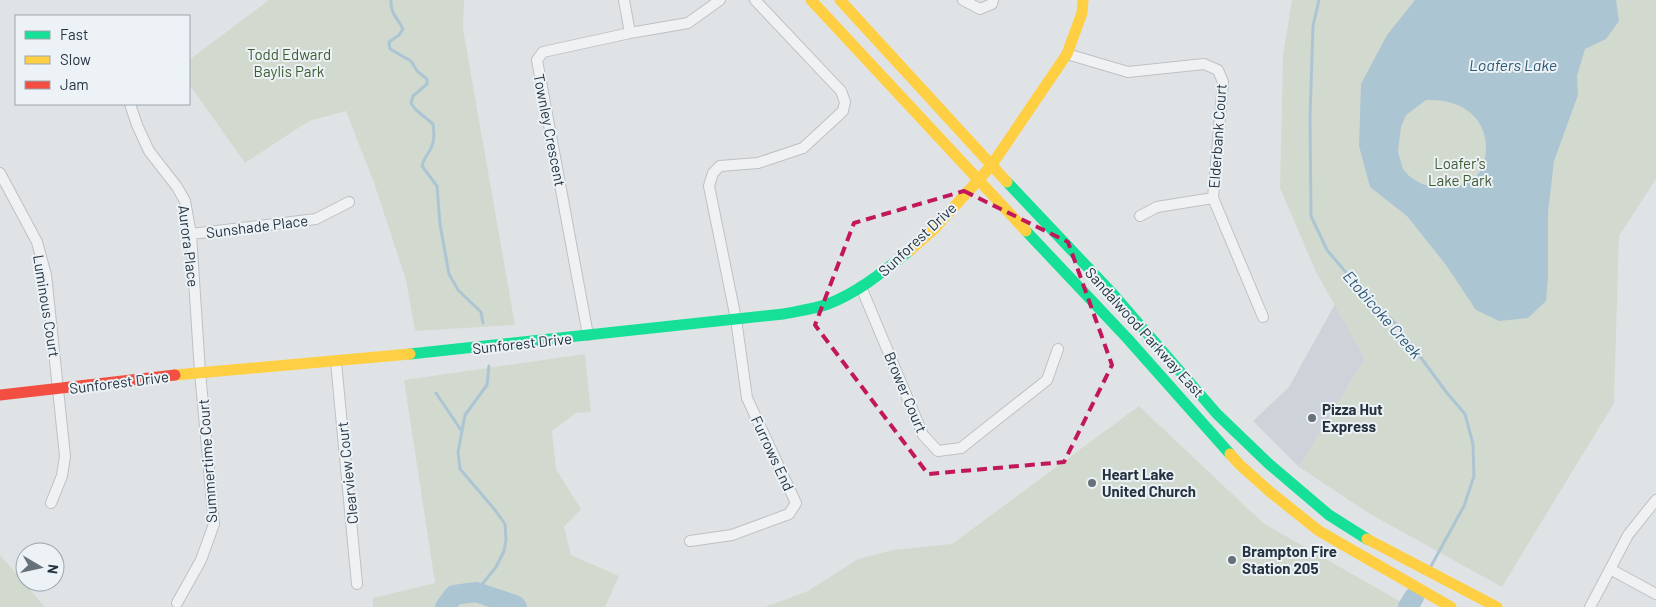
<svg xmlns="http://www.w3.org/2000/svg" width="1656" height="607" viewBox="0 0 1656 607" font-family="Barlow,sans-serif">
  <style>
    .built { fill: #cdd3d9 }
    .green { fill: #d2dacf }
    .water { fill: #acc5d3; fill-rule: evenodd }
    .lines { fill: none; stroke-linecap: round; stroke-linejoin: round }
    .stream { stroke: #acc5d3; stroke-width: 3 }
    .river { stroke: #acc5d3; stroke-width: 20 }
    .street-casing { stroke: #bec1c3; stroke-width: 12 }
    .street { stroke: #eff1f2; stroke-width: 10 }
    .fast { stroke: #16e098; stroke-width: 11 }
    .slow { stroke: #ffcf43; stroke-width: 11 }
    .jam { stroke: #f24e42; stroke-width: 11 }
    .marked { fill: none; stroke: #c2185b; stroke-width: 4; stroke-dasharray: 10 6; stroke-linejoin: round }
    .poi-dot { fill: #66717a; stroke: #ecf2f6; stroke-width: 2 }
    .labels { text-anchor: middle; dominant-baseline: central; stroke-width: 4; stroke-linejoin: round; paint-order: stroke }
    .park-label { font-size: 15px; fill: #405c32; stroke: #ecf2f6 }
    .street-label { font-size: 15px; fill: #253340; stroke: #ecf2f6 }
    .poi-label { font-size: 15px; font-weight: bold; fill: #253340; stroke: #ecf2f6; text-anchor: start }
    .water-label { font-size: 16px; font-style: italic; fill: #2d5976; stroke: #ecf2f6 }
  </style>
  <rect width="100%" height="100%" fill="#e0e3e5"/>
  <!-- built -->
  <path class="built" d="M1335,304L1365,359L1299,467L1253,421L1289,387Z"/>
  <!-- green -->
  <path class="green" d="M269,0H464L463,29L515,325L415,331L406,280L374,183L346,111L309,121L245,163L189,84V60Z
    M1292,0H1656V179L1619,236L1614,403L1502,587L1370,514L1299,467L1365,359L1316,272L1280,188L1283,56Z
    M585,354L591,412L576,413L552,431L556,469L581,509L564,527L571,555L619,576L605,607H373V598L435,583L404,380Z
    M1139,406L1263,523L1410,607H765L808,591L858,559L893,550L952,544Z
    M0,555L45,607H0Z"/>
  <!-- water -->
  <path class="water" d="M1415,0H1616L1619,21L1606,39L1585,49L1577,76L1578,95L1554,161L1548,212V278L1546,301L1528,318L1499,321L1476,310L1446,265L1407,216L1370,187L1359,146L1361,84L1387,35ZM1426,100C1465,98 1494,122 1484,163C1482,169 1477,175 1474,181L1451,188L1434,187L1422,184L1410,177L1403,169L1398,152L1401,127L1406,115Z"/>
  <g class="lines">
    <!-- stream -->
    <path class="stream" d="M391,0C390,14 398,18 403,29L399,35L389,42L390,49L411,61L417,71L427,79V84L413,96L411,103L415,109L433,124C434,132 435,140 431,148C428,155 424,156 422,166L437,186L440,224L449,274L458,290L481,312L483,323
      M1319,0L1313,26L1310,117L1311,216L1327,250L1355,283L1396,324L1447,393L1465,414L1473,444L1474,476L1464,506L1430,568
      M436,393L461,430
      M476,592L496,567L504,551L506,540L505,524L495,510L460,469L458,452L465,415L487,385L489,366"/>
    <!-- river -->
    <path class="river" d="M445,607L454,595L476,592L515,605L517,607
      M1408,607L1414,597"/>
    <!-- street casing -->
    <g class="street-casing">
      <path id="street" d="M624,0L630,33
        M963,0L980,9L992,4L993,0
        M1067,54L1128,72L1204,64L1218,70L1223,82L1213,198L1263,317
        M130,104L137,125L149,151L177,187L185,201L191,234L200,372L214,524L201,560L177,603
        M0,173L37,242L46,275L65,456L62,476L51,503
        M1140,216L1157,207L1213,198
        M191,234L316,219L349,202
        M861,287L923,435L938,451L961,448L1047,380L1058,349
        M588,335L537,60L543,52L630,33L688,23L720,0
        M336,362L357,584
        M690,541L732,535L789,514L796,503L747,398L736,319L709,186L713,173L720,166L758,163L803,148L843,111L845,102L841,91L755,0
        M1610,569L1656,594
        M1590,607L1628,535L1656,500"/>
    </g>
    <!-- street -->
    <use href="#street" class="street"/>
    <!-- fast -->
    <path class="fast" d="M1007,182L1113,294L1217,414L1269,464L1329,515L1367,539
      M1026,231L1127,338L1230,454
      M410,354L783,314C798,311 814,309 828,304C859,292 884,271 909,251"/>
    <!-- slow -->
    <path class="slow" d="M811,0L1026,231
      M840,0L1007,182
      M909,251L934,229L991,166L1067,54L1082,13L1083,0
      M175,375L410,354
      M1230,454L1240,465L1269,491L1319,531L1451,607
      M1367,539L1497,607"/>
    <!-- jam -->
    <path class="jam" d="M0,395L175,375"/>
  </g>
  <!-- marked area -->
  <path class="marked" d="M964,191L1068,242L1112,365L1064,462L928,474L815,325L854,223Z"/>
  <!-- markers -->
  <g class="poi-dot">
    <circle cx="1312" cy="418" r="5"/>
    <circle cx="1092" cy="483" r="5"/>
    <circle cx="1232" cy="560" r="5"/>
  </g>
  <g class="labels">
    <!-- park labels -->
    <g class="park-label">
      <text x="289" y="54">Todd Edward<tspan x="289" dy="17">Baylis Park</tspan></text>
      <text x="1460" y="163">Loafer's<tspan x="1460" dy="17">Lake Park</tspan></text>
    </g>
    <!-- street labels -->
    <g class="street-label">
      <text transform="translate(550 130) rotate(79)">Townley Crescent</text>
      <text transform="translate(1217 136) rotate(-86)">Elderbank Court</text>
      <text transform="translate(257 226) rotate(-7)">Sunshade Place</text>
      <text transform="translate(917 239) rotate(-43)">Sunforest Drive</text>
      <text transform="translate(189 246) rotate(83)">Aurora Place</text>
      <text transform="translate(47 306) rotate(81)">Luminous Court</text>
      <text transform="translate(1145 332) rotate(48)">Sandalwood Parkway East</text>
      <text transform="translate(522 343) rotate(-6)">Sunforest Drive</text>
      <text transform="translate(119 382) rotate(-7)">Sunforest Drive</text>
      <text transform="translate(906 392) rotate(67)">Brower Court</text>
      <text transform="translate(773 453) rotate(65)">Furrows End</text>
      <text transform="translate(207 461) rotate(-94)">Summertime Court</text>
      <text transform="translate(347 473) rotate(-96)">Clearview Court</text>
    </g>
    <!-- poi labels -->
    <g class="poi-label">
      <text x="1322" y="409">Pizza Hut<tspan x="1322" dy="17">Express</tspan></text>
      <text x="1102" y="474">Heart Lake<tspan x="1102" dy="17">United Church</tspan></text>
      <text x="1242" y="551">Brampton Fire<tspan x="1242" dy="17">Station 205</tspan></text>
    </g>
    <!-- water labels -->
    <g class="water-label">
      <text x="1513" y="64">Loafers Lake</text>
      <text transform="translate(1383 314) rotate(49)">Etobicoke Creek</text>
    </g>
  </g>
  <!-- legend -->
  <rect x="15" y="15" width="175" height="90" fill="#ecf2f6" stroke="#9ca6ad"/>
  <rect x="25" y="31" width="25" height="8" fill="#16e098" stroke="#9ca6ad"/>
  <text x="60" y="40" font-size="15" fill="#253340">Fast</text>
  <rect x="25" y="56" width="25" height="8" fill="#ffcf43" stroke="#9ca6ad"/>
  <text x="60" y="65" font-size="15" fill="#253340">Slow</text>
  <rect x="25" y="81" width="25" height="8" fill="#f24e42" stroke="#9ca6ad"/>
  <text x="60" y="90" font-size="15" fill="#253340">Jam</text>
  <!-- north arrow -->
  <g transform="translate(40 567) rotate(99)"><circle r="24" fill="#ecf2f6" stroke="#9ca6ad"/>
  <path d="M0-4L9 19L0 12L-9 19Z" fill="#66717a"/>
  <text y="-8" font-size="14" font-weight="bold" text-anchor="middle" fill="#253340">N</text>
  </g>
</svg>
